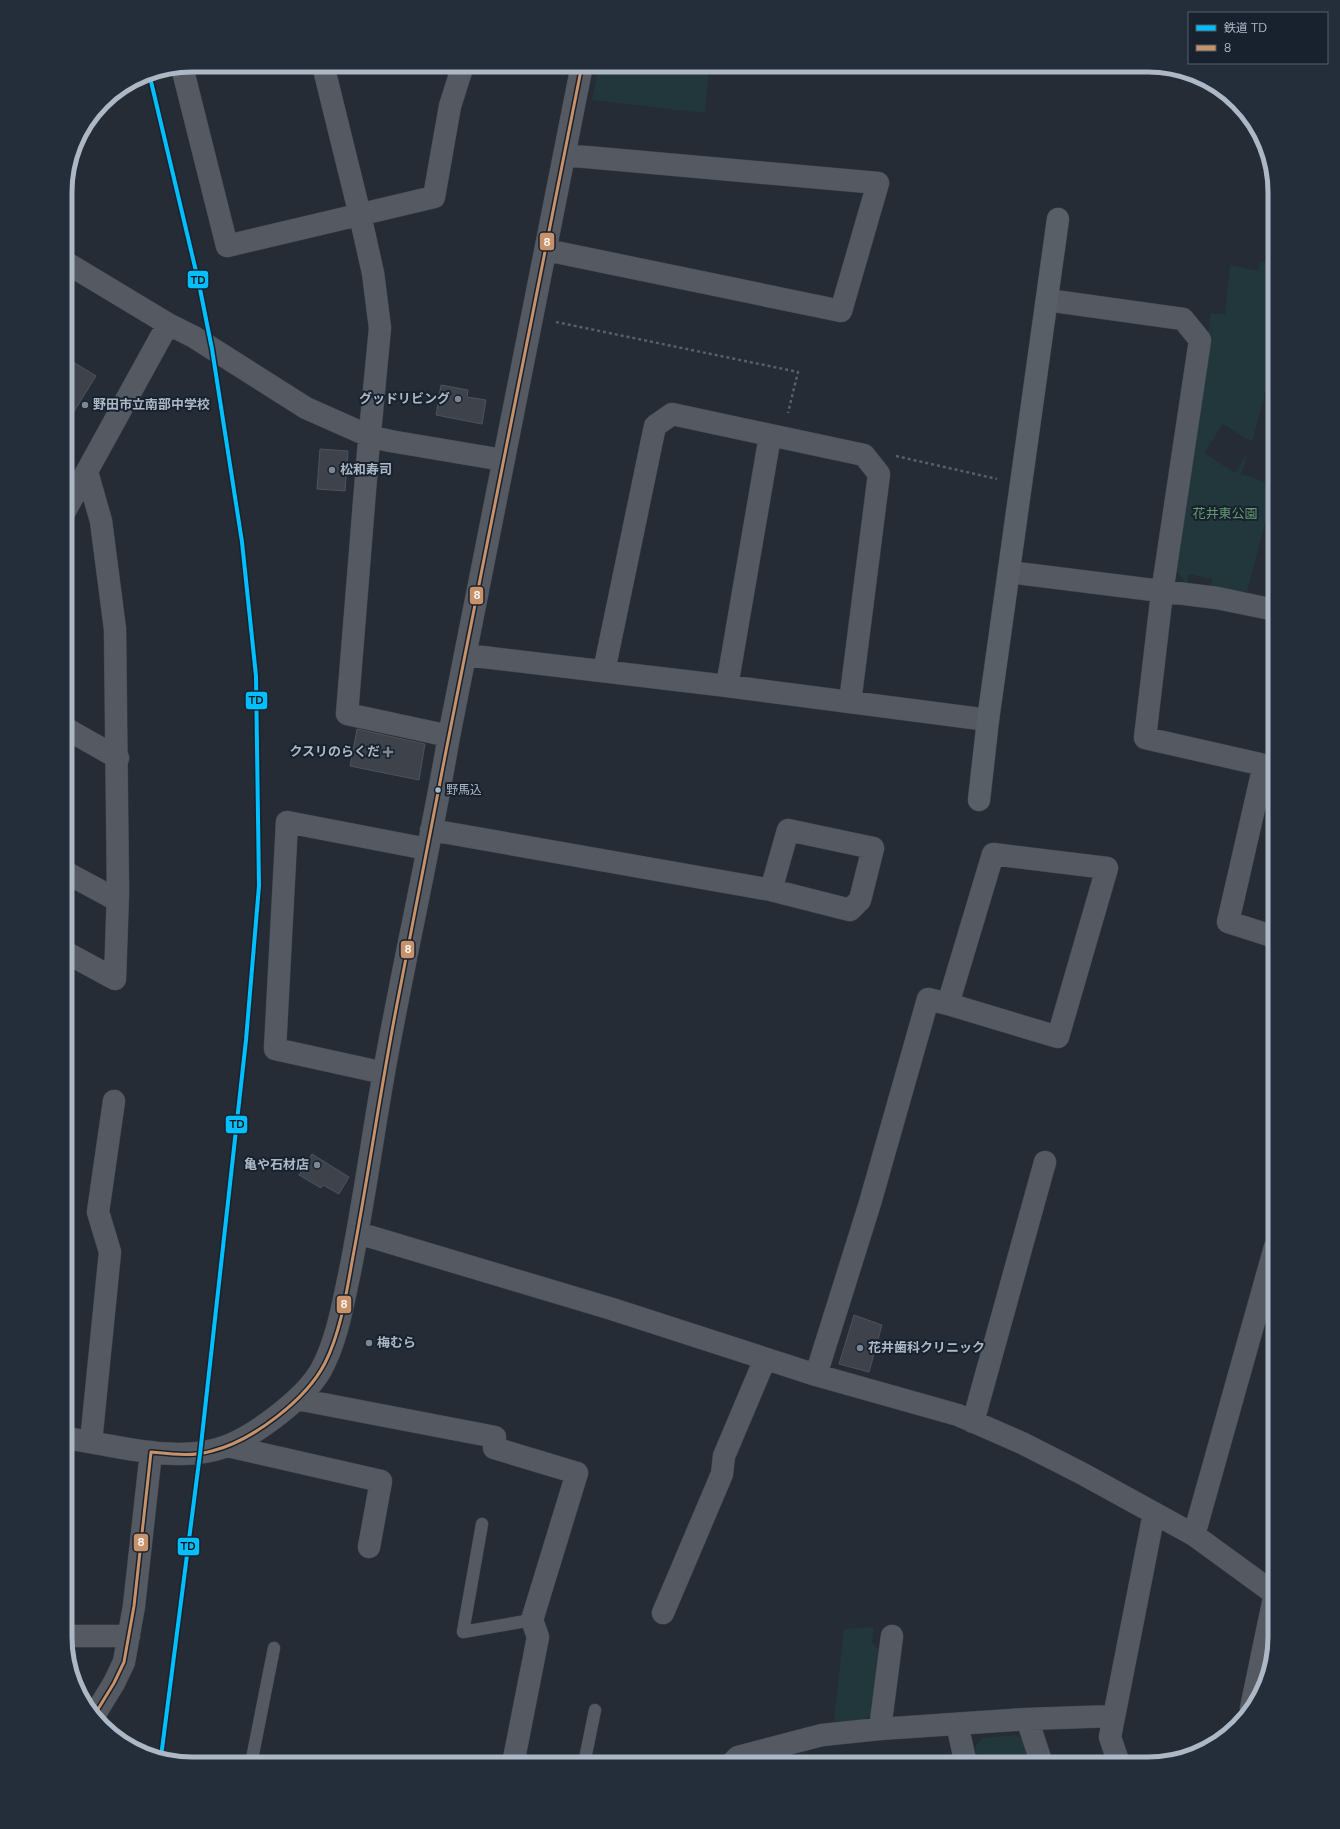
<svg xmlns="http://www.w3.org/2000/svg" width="1340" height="1829" viewBox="0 0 1340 1829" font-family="'Nunito Sans','Noto Sans JP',sans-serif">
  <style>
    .green { fill: #22373b }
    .building { fill: #3d424b; stroke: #4c535d }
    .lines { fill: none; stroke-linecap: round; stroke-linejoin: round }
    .lane-casing { stroke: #43484f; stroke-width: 13 }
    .street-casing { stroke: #43484f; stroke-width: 23 }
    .secondary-casing { stroke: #43484f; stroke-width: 23 }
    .path { stroke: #585f66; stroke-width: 2.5; stroke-dasharray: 3 3; stroke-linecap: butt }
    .lane { stroke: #555a62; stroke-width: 12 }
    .street { stroke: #555a62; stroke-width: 22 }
    .secondary { stroke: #595f67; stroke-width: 22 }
    .bus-1-casing { stroke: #18222f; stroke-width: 6 }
    .bus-1 { stroke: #c7916a; stroke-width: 3 }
    .rail-1-casing { stroke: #18222f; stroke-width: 7 }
    .rail-1 { stroke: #00bfff; stroke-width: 4 }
    .poi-dot { fill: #7d8794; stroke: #18222f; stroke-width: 1.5 }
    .bus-dot { fill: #adb8c7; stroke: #18222f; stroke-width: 1.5 }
    .labels { text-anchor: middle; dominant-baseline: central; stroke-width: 4; stroke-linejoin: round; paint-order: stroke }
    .bus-label { font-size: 12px; fill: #adb8c7; stroke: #18222f; text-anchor: start }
    .poi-label { font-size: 13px; font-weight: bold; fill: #adb8c7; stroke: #18222f; text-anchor: start }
    .park-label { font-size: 13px; fill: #639a6f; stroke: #18222f }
    .rim { fill: none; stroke: #adb8c7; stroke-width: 5 }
    .line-badge { stroke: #18222f; stroke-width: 1.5 }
    .badge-label { font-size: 11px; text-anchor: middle; font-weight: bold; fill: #fff }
    .pale-badge-label { font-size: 11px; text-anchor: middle; font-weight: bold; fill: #111 }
  </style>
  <rect width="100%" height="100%" fill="#252c35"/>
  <!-- green -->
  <path class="green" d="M599,65H709L705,113L592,100Z
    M1261,261L1275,264V355L1252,442L1223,424L1204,453L1235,473L1248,453L1241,474L1275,485L1247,592L1211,587L1212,579L1188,574L1187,584L1177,572L1211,313L1225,315L1230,265L1258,271Z
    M874,1627L872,1642L880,1652L872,1714L863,1722L834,1721L844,1629Z
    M1015,1735L1025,1741L1032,1764H979L975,1747L982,1738Z"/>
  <!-- building -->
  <path class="building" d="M65,357L96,376L65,426Z
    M441,385L468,390L467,397L486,400L482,424L436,415Z
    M320,449L348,451L345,491L317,489Z
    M357,729L425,744L419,780L350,766Z
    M312,1154L349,1177L339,1194L323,1185L321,1188L299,1175Z
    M854,1315L882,1325L869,1372L839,1364Z"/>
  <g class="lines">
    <!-- lane casing -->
    <g class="lane-casing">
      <path id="lane" d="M482,1524L463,1632L532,1620
        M251,1764L274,1648
        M584,1764L595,1710"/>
    </g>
    <!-- street casing -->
    <g class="street-casing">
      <path id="street" d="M323,65L360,215L373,273L380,328L368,453L347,714L449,736
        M182,67L227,246L434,197L450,106L463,65
        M546,250L841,311L878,183L564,155
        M65,262L168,324L194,337L306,408L369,436L390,441L503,460
        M1047,300L1183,319L1200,340L1162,593L1145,738L1264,765L1228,922L1275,937
        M65,511L168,324
        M1009,572L1217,598L1275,610
        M466,655L727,686L988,720
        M604,671L655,426L672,414L864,455L879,474L850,702
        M727,686L770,436
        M65,728L118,758
        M431,830L771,890L850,910L860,900L873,848L788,830L771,890
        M993,854L1107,868L1058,1037L948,1004Z
        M65,872L117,900
        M65,952L115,979L118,893L115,629L101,521L87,472
        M384,1073L275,1049L287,822L427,849
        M358,1233L612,1309L816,1375L958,1415L1022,1443L1083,1474L1194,1535L1275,1594
        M816,1375L870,1203L928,999L948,1004
        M297,1399L495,1437L494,1448L577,1473L532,1620L538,1637L513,1764
        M973,1422L1045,1162
        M65,1438C116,1445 178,1465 227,1446C257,1434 305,1398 321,1370C337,1340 342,1308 349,1276C363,1208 372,1140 384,1072C404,960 430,848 449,736L582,65
        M91,1442L110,1252L98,1212L114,1101
        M228,1446L381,1481L369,1547
        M1194,1535L1275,1247
        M663,1613L722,1474L724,1456L765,1359
        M65,1636H129
        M1251,1708L1275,1593
        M95,1714L114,1683L124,1662L134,1606L151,1452
        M1027,1719L1042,1764
        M957,1724L966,1764
        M880,1729L892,1636
        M731,1764L738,1757L822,1735L880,1729L1027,1719L1114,1716
        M1119,1764L1110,1737L1154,1513"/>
    </g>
    <!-- secondary casing -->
    <g class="secondary-casing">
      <path id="secondary" d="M979,800L988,720L1058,219"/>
    </g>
    <!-- path -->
    <path class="path" d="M556,322L798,372L788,413
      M896,456L997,479"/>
    <!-- lane -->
    <use href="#lane" class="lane"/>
    <!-- street -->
    <use href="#street" class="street"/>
    <!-- secondary -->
    <use href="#secondary" class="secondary"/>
    <!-- bus-1 casing -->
    <g class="bus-1-casing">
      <path id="bus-1" d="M95,1714L114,1683L124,1662L134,1606L151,1452C171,1454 192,1457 212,1451C252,1441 306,1400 325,1363C342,1329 347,1288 354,1251C370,1166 382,1079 399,994C458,684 521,375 582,65"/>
    </g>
    <!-- bus-1 -->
    <use href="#bus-1" class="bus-1"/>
    <!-- rail-1 casing -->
    <g class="rail-1-casing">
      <path id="rail-1" d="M149,73L199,284L212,349L242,542L256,676L259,886L246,1040L200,1454L161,1757"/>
    </g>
    <!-- rail-1 -->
    <use href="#rail-1" class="rail-1"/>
  </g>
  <!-- markers -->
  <g class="poi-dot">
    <circle cx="458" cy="399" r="4"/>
    <circle cx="85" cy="405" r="4"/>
    <circle cx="332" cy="470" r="4"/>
    <path d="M386 746h4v4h4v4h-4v4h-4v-4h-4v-4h4z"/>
    <circle cx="317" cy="1165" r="4"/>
    <circle cx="369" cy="1343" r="4"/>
    <circle cx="860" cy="1348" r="4"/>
  </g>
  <circle class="bus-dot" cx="438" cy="790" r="3.5"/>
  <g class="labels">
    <!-- bus labels -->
    <g class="bus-label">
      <text x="446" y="790">野馬込</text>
    </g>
    <!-- poi labels -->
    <g class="poi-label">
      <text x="450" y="399" text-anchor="end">グッドリビング</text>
      <text x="93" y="405">野田市立南部中学校</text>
      <text x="340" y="470">松和寿司</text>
      <text x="380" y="752" text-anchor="end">クスリのらくだ</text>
      <text x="309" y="1165" text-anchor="end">亀や石材店</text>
      <text x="377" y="1343">梅むら</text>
      <text x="868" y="1348">花井歯科クリニック</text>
    </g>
    <!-- park labels -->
    <g class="park-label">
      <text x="1225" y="514">花井東公園</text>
    </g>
  </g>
  <!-- crop -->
  <path d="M0 0H1340V1829H0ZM192 72H1148A120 120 0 0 1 1268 192V1637A120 120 0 0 1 1148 1757H192A120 120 0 0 1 72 1637V192A120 120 0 0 1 192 72Z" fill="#242e3b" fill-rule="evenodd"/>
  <path class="rim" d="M192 72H1148A120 120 0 0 1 1268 192V1637A120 120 0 0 1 1148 1757H192A120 120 0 0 1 72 1637V192A120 120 0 0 1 192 72Z"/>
  <g class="line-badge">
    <rect x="539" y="232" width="16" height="19" rx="4" fill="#c7916a"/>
    <rect x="187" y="270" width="22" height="19" rx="4" fill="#00bfff"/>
    <rect x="469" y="586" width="15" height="19" rx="4" fill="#c7916a"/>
    <rect x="245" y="691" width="23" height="19" rx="4" fill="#00bfff"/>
    <rect x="400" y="940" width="15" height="19" rx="4" fill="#c7916a"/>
    <rect x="225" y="1115" width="23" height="19" rx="4" fill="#00bfff"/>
    <rect x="336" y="1295" width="16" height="19" rx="4" fill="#c7916a"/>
    <rect x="133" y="1533" width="16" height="19" rx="4" fill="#c7916a"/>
    <rect x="177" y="1537" width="23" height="19" rx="4" fill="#00bfff"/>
  </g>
  <g class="badge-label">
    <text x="547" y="246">8</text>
    <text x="477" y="599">8</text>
    <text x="408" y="953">8</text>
    <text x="344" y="1308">8</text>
    <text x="141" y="1546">8</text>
  </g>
  <g class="pale-badge-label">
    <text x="198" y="284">TD</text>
    <text x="256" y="704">TD</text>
    <text x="237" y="1128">TD</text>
    <text x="188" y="1550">TD</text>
  </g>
  <!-- legend -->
  <rect x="1188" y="12" width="140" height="52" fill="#18222f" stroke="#545e6c"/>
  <rect x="1196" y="25" width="20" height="6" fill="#00bfff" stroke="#545e6c"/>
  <text x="1224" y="32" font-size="12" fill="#adb8c7">鉄道 TD</text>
  <rect x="1196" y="45" width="20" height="6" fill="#c7916a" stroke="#545e6c"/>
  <text x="1224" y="52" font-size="12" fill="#adb8c7">8</text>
</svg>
